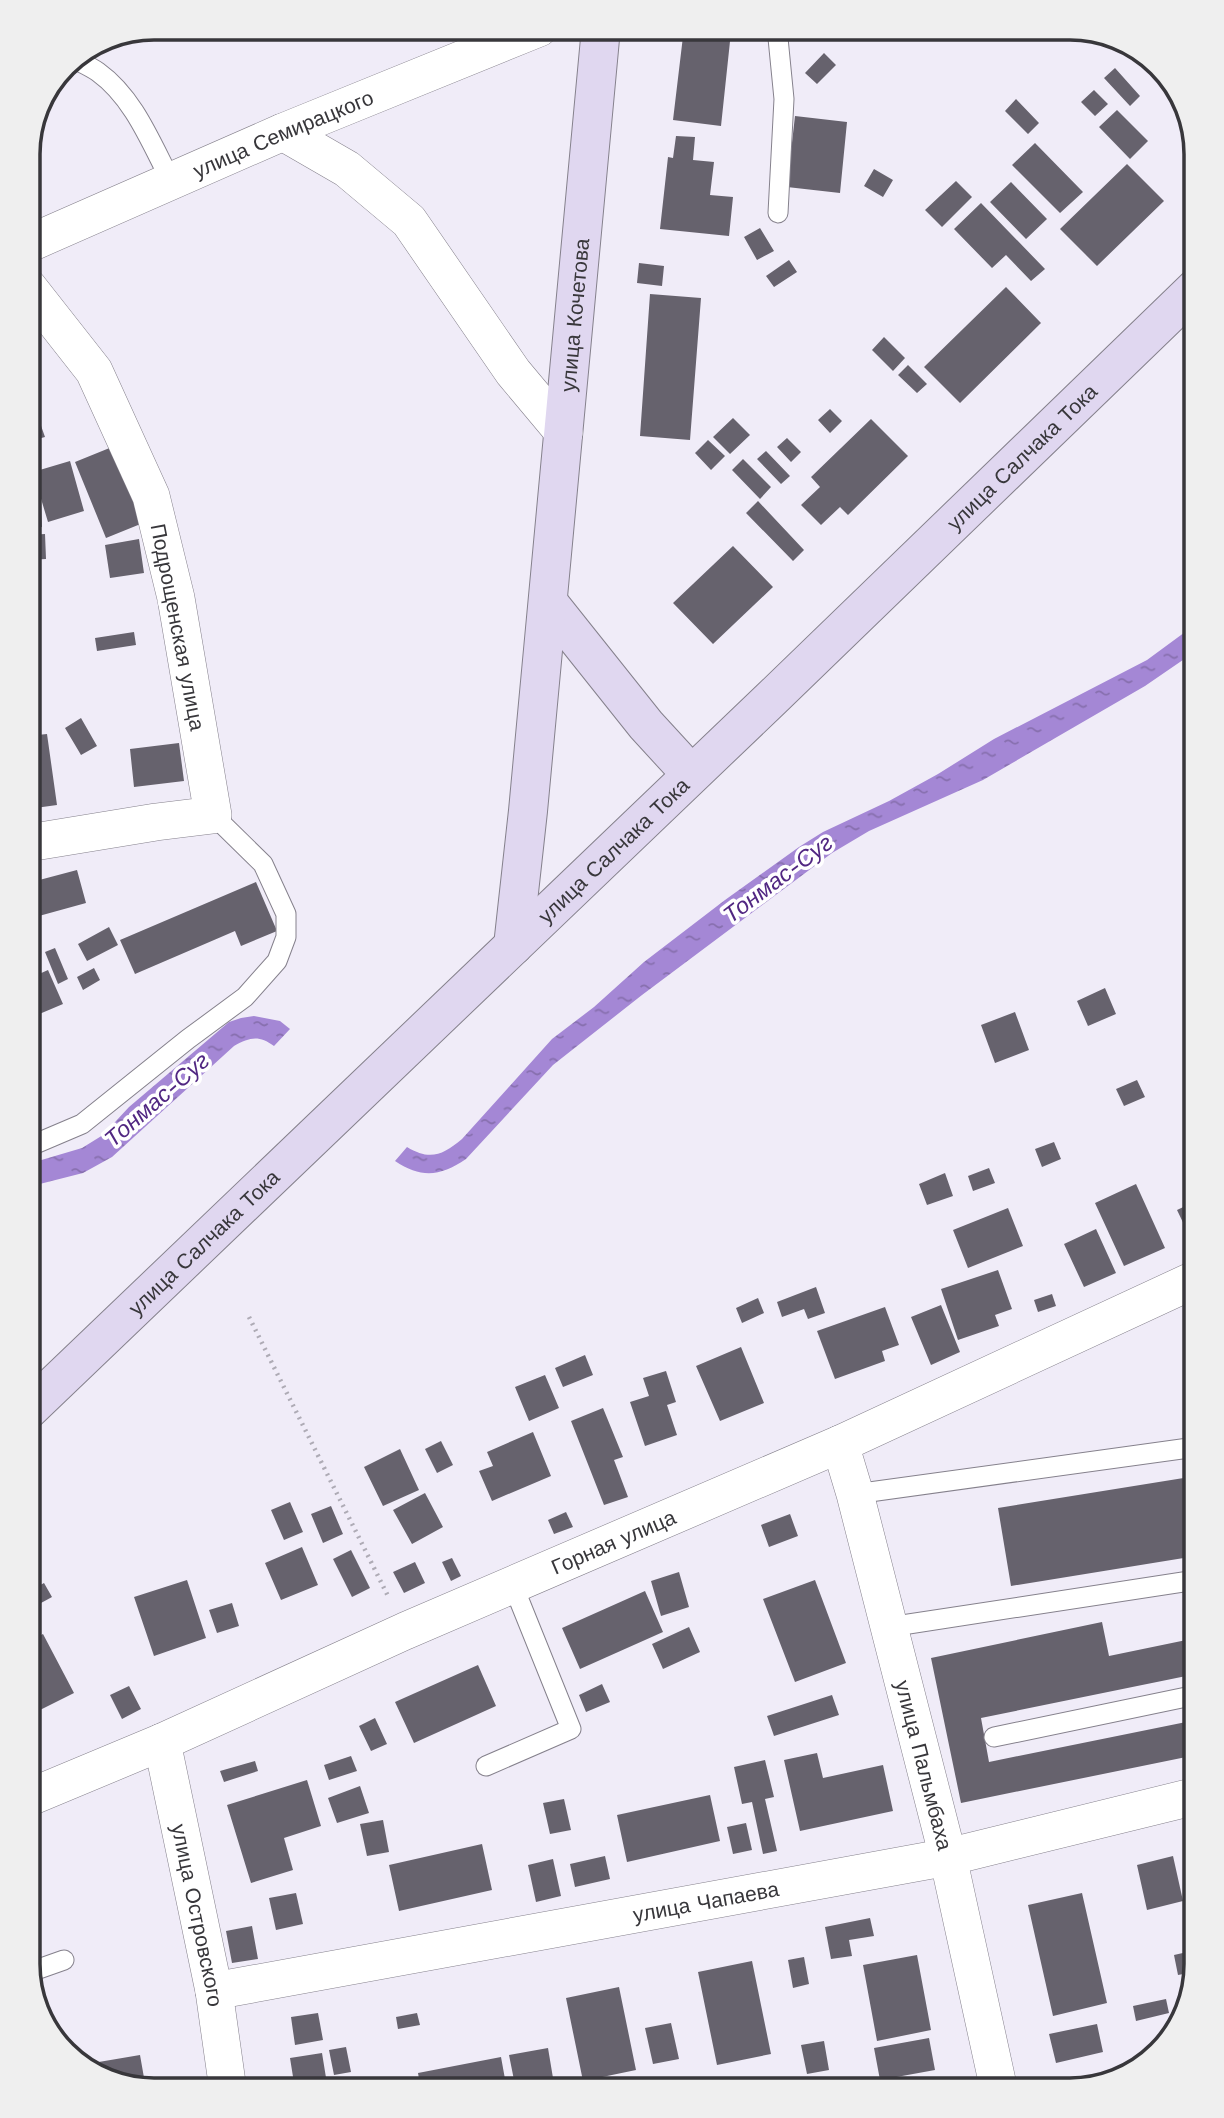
<svg xmlns="http://www.w3.org/2000/svg" width="1224" height="2118" viewBox="0 0 1224 2118" font-family="'Work Sans',sans-serif">
  <style>
    .water { fill: url(#water-ripples) }
    .building { fill: #66626d }
    .lines { fill: none; stroke-linecap: round; stroke-linejoin: round }
    .lane-casing { stroke: #85818c; stroke-width: 21 }
    .street-casing { stroke: #85818c; stroke-width: 38 }
    .secondary-casing { stroke: #85818c; stroke-width: 40 }
    .path { stroke: #aeabb5; stroke-width: 4.5; stroke-dasharray: 2 5; stroke-linecap: butt }
    .lane { stroke: #fff; stroke-width: 19 }
    .street { stroke: #fff; stroke-width: 37 }
    .secondary { stroke: #e0d7f0; stroke-width: 38 }
    .labels { text-anchor: middle; dominant-baseline: central; stroke-width: 7; stroke-linejoin: round; paint-order: stroke }
    .street-label { font-size: 21px; fill: #38373b; stroke: #fff }
    .water-label { font-size: 23px; font-style: italic; fill: #512782; stroke: #fff }
    .rim { fill: none; stroke: #38373b; stroke-width: 3.5 }
  </style>
  <defs>
    <pattern id="water-ripples" width="26" height="14" patternUnits="userSpaceOnUse" patternTransform="scale(1.75)"><rect width="26" height="14" fill="#a487d5"/><path d="M2 4q2-2 4 0t4 0M15 11q2-2 4 0t4 0" fill="none" stroke="#876fae"/></pattern>
  </defs>
  <rect width="100%" height="100%" fill="#f0ecf8"/>
  <!-- water -->
  <path class="water" d="M1196,624V651L1145,686L983,780L869,831L832,853L642,995L553,1065L466,1159C441,1176 422,1179 395,1161L407,1147C430,1161 443,1155 462,1139L552,1039L594,1007L644,962L725,900L799,847L823,832L889,801L938,774L994,739L1147,660Z
    M254,1016L280,1021L290,1029L274,1046C259,1035 250,1037 234,1046L112,1157L83,1173L28,1187V1164L82,1148L103,1135L129,1107L229,1022L241,1018Z"/>
  <!-- building -->
  <path class="building" d="M684,28L731,32L721,126L673,120Z
    M824,53L836,65L817,84L805,73Z
    M1115,68L1140,96L1130,106L1104,78Z
    M1094,90L1108,104L1095,116L1081,102Z
    M1016,99L1039,123L1028,134L1005,111Z
    M1184,101L1186,111L1189,122L1176,108Z
    M1117,110L1148,141L1130,159L1099,127Z
    M795,116L847,122L840,193L787,187Z
    M676,136L695,137L693,160L714,162L710,195L733,197L729,236L660,229L668,157L673,158Z
    M1035,143L1083,192L1060,213L1012,165Z
    M1127,164L1164,201L1097,266L1060,229Z
    M874,169L893,180L883,197L864,186Z
    M956,181L972,197L942,227L925,210Z
    M1011,182L1047,219L1026,239L990,202Z
    M981,203L1045,269L1031,281L1006,255L992,268L954,229Z
    M760,228L774,251L757,260L744,237Z
    M789,260L797,272L774,287L766,276Z
    M639,263L664,266L662,286L637,283Z
    M1006,287L1041,323L960,403L924,367Z
    M650,294L701,298L690,440L640,436Z
    M884,337L905,358L893,371L872,350Z
    M908,365L927,384L917,393L898,375Z
    M29,392L45,437L34,440L38,452L28,455Z
    M830,409L842,421L830,433L818,420Z
    M733,418L750,435L730,454L713,437Z
    M871,419L908,456L848,515L840,507L821,525L801,505L820,487L811,477Z
    M787,438L801,452L791,462L777,447Z
    M708,440L725,456L711,470L695,453Z
    M112,447L143,523L106,538L75,462Z
    M766,451L790,476L781,484L757,459Z
    M743,459L771,487L760,499L732,470Z
    M70,461L84,511L48,522L33,472Z
    M758,501L804,550L793,561L746,513Z
    M28,503H41L42,527L28,528Z
    M45,534L46,559L28,560V535Z
    M139,539L144,573L110,578L105,545Z
    M733,546L773,587L713,644L673,603Z
    M134,632L136,645L97,651L95,638Z
    M81,718L97,746L81,755L65,728Z
    M47,734L57,805L28,809V736Z
    M179,743L184,781L134,787L130,749Z
    M77,870L86,903L28,919V883Z
    M256,882L277,931L241,946L235,931L135,974L120,940Z
    M109,927L118,945L87,961L78,944Z
    M28,935L38,962L28,965Z
    M55,948L68,979L58,984L45,952Z
    M94,968L100,980L83,990L77,977Z
    M48,970L63,1004L37,1015L34,1009L28,1012V979Z
    M1105,988L1116,1014L1088,1026L1077,1001Z
    M1015,1012L1029,1050L995,1063L981,1025Z
    M1137,1080L1145,1097L1124,1106L1116,1089Z
    M1054,1142L1061,1159L1042,1167L1035,1149Z
    M1196,1166V1191L1186,1170Z
    M989,1168L995,1183L973,1191L968,1176Z
    M945,1173L953,1196L927,1205L919,1184Z
    M1136,1184L1165,1248L1124,1266L1095,1203Z
    M1196,1201V1231L1189,1235L1177,1210Z
    M1008,1208L1023,1246L968,1268L953,1230Z
    M1096,1229L1116,1273L1084,1287L1064,1244Z
    M998,1270L1012,1309L995,1315L999,1326L958,1340L941,1289Z
    M816,1287L825,1313L808,1319L804,1309L782,1317L777,1302Z
    M1052,1294L1056,1306L1038,1312L1034,1300Z
    M758,1298L764,1313L742,1323L736,1308Z
    M941,1305L960,1352L931,1365L911,1317Z
    M885,1307L899,1345L882,1351L885,1361L835,1379L817,1331Z
    M741,1347L764,1403L720,1421L696,1366Z
    M585,1355L593,1375L563,1387L555,1368Z
    M666,1371L676,1402L667,1405L677,1435L645,1446L630,1402L649,1396L643,1378Z
    M545,1375L559,1408L529,1421L515,1387Z
    M603,1408L623,1457L614,1460L628,1497L604,1505L571,1421Z
    M533,1432L551,1476L492,1501L479,1471L493,1466L487,1452Z
    M441,1441L453,1465L437,1473L425,1449Z
    M400,1449L419,1490L383,1506L364,1467Z
    M1196,1476V1556L1011,1586L998,1508Z
    M425,1493L443,1527L412,1544L393,1510Z
    M290,1502L303,1532L284,1540L271,1510Z
    M331,1506L343,1534L323,1543L311,1514Z
    M566,1512L573,1527L554,1534L548,1520Z
    M790,1514L798,1536L769,1547L761,1525Z
    M302,1547L318,1585L281,1600L265,1563Z
    M351,1550L370,1588L352,1597L333,1559Z
    M452,1558L461,1576L451,1581L442,1562Z
    M415,1562L425,1583L404,1593L393,1572Z
    M679,1572L689,1607L661,1616L651,1581Z
    M187,1580L206,1638L154,1656L134,1597Z
    M815,1580L846,1663L795,1682L763,1599Z
    M44,1583L52,1597L41,1603L33,1589Z
    M645,1591L663,1632L580,1669L562,1628Z
    M232,1603L239,1626L217,1633L209,1610Z
    M1102,1622L1109,1656L1196,1638V1674L981,1718L989,1762L1196,1720V1755L961,1803L931,1658Z
    M689,1627L700,1652L663,1669L652,1644Z
    M43,1634L74,1693L28,1716V1642Z
    M478,1665L496,1706L414,1743L395,1702Z
    M602,1684L610,1702L586,1712L579,1695Z
    M129,1686L141,1709L122,1719L110,1695Z
    M832,1695L839,1715L774,1736L767,1716Z
    M375,1718L387,1744L371,1751L359,1726Z
    M817,1753L823,1778L883,1765L893,1811L800,1831L784,1760Z
    M351,1756L357,1771L329,1780L324,1765Z
    M765,1760L774,1797L765,1799L777,1851L763,1854L752,1802L742,1804L734,1767Z
    M255,1761L258,1771L224,1782L220,1771Z
    M307,1780L321,1826L284,1838L293,1870L251,1883L227,1805Z
    M360,1786L369,1813L337,1823L328,1798Z
    M710,1795L720,1841L627,1862L617,1815Z
    M564,1799L571,1830L550,1834L543,1803Z
    M383,1820L389,1852L367,1856L360,1824Z
    M746,1823L752,1850L733,1854L727,1827Z
    M482,1844L492,1890L399,1911L389,1865Z
    M605,1856L610,1879L575,1887L570,1864Z
    M1173,1856L1183,1901L1147,1910L1137,1865Z
    M553,1859L561,1896L536,1902L528,1865Z
    M296,1893L303,1924L276,1930L269,1898Z
    M1082,1893L1107,2003L1053,2016L1028,1905Z
    M870,1918L874,1936L849,1940L852,1956L831,1959L825,1927Z
    M252,1926L258,1959L232,1963L226,1931Z
    M1196,1950V1964L1194,1972L1178,1975L1174,1955Z
    M917,1955L931,2030L877,2041L863,1965Z
    M804,1957L809,1984L793,1988L788,1960Z
    M752,1961L771,2054L717,2065L698,1972Z
    M619,1987L636,2070L583,2081L566,1998Z
    M1166,1999L1169,2013L1136,2021L1133,2006Z
    M318,2013L323,2040L295,2045L291,2017Z
    M417,2013L420,2025L398,2029L396,2017Z
    M671,2023L679,2059L653,2064L645,2028Z
    M1097,2024L1103,2052L1056,2063L1049,2034Z
    M929,2038L935,2070L880,2080L874,2048Z
    M824,2041L829,2070L807,2074L801,2045Z
    M346,2047L351,2072L334,2075L329,2050Z
    M548,2048L553,2078L515,2085L509,2055Z
    M322,2053L328,2090H273L272,2087L294,2083L290,2058Z
    M140,2055L146,2089L85,2069L81,2065Z
    M501,2057L507,2090H421L418,2073Z"/>
  <g class="lines">
    <!-- lane casing -->
    <g class="lane-casing">
      <path id="lane" d="M777,28L784,99L778,213
        M74,59C82,63 91,67 98,72C134,98 151,143 171,181
        M28,1145L35,1144L82,1124L188,1039L245,997L277,961L286,937V914L263,864L213,815
        M855,1494L1196,1447
        M889,1627L1196,1580
        M994,1737L1196,1695
        M486,1766L571,1729L513,1585
        M30,1972L64,1960"/>
    </g>
    <!-- street casing -->
    <g class="street-casing">
      <g id="street">
        <path d="M283,132L347,169L409,221L513,372L564,433"/>
        <path id="s1" d="M28,244L283,132L539,28"/>
        <path d="M28,843L156,822L213,815L176,598L151,496L94,371L28,287"/>
        <path id="s2" d="M840,1444L855,1494L948,1857L999,2090"/>
        <path id="s3" d="M162,1742L214,1991L228,2090"/>
        <path id="s4" d="M28,1798L162,1742L405,1631L840,1444L1196,1279"/>
        <path id="s5" d="M214,1991L948,1857L1196,1796"/>
      </g>
    </g>
    <!-- secondary casing -->
    <g class="secondary-casing">
      <g id="secondary">
        <path d="M548,602L646,725L691,774"/>
        <path id="s6" d="M513,946L528,811L601,28"/>
        <path id="s7" d="M28,1410L771,699L1196,288"/>
      </g>
    </g>
    <!-- path -->
    <path class="path" d="M249,1317L389,1598"/>
    <!-- lane -->
    <use href="#lane" class="lane"/>
    <!-- street -->
    <use href="#street" class="street"/>
    <!-- secondary -->
    <use href="#secondary" class="secondary"/>
  </g>
  <g class="labels">
    <!-- street labels -->
    <g class="street-label">
      <text stroke="none"><textPath href="#s1" startOffset="278">улица Семирацкого</textPath></text>
      <text stroke="none"><textPath href="#s6" startOffset="634">улица Кочетова</textPath></text>
      <text stroke="none"><textPath href="#s7" startOffset="1377">улица Салчака Тока</textPath></text>
      <text transform="translate(178 627) rotate(79)">Подрощенская улица</text>
      <text stroke="none"><textPath href="#s7" startOffset="810">улица Салчака Тока</textPath></text>
      <text stroke="none"><textPath href="#s7" startOffset="243">улица Салчака Тока</textPath></text>
      <text stroke="none"><textPath href="#s4" startOffset="639">Горная улица</textPath></text>
      <text stroke="none"><textPath href="#s2" startOffset="332">улица Пальмбаха</textPath></text>
      <text stroke="none"><textPath href="#s5" startOffset="500">улица Чапаева</textPath></text>
      <text stroke="none"><textPath href="#s3" startOffset="177">улица Островского</textPath></text>
    </g>
    <!-- water labels -->
    <g class="water-label">
      <text transform="translate(778 879) rotate(-37)">Тонмас-Суг</text>
      <text transform="translate(157 1100) rotate(-41)">Тонмас-Суг</text>
    </g>
  </g>
  <!-- crop -->
  <path d="M0 0H1224V2118H0ZM154 40H1070A114 114 0 0 1 1184 154V1964A114 114 0 0 1 1070 2078H154A114 114 0 0 1 40 1964V154A114 114 0 0 1 154 40Z" fill="#efefef" fill-rule="evenodd"/>
  <path class="rim" d="M154 40H1070A114 114 0 0 1 1184 154V1964A114 114 0 0 1 1070 2078H154A114 114 0 0 1 40 1964V154A114 114 0 0 1 154 40Z"/>
</svg>
